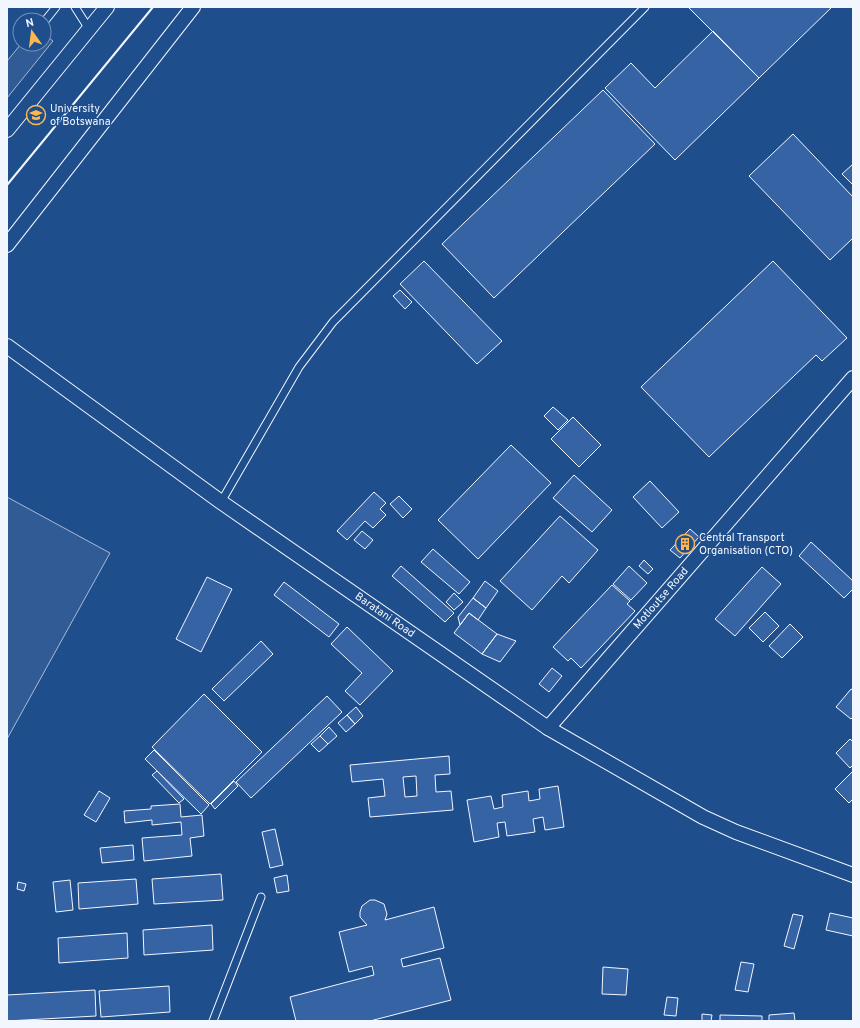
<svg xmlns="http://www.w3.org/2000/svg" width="860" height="1028" viewBox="0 0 860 1028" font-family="Overpass,sans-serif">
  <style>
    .built { fill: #305b95; stroke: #a8bbd7 }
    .building { fill: #3563a3; stroke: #f2f6ff; fill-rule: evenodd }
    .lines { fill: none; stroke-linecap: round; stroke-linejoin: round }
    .service-casing { stroke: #f2f6ff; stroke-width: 9 }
    .minor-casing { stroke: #f2f6ff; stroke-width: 16 }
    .service { stroke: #1f4e8c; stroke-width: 7 }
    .minor { stroke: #1f4e8c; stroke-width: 14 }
    .wall { stroke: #f2f6ff; stroke-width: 2 }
    .labels { text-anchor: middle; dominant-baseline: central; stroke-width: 3; stroke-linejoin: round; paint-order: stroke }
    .poi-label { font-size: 11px; fill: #f2f6ff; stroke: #1f4e8c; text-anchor: start }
    .street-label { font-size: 11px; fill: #f2f6ff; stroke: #1f4e8c }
  </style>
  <rect width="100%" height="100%" fill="#1f4e8c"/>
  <!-- built -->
  <path class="built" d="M44,34L53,41L7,98V61L21,44H44Z
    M7,497L110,553L7,739Z"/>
  <!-- building -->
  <path class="building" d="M688,7H832L759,78Z
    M713,31L759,78L675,160L605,88L631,63L655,88Z
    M603,90L655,144L494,298L442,244Z
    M793,134L853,197V238L830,260L749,176Z
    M853,164V185L842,174Z
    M424,261L502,341L477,364L400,284Z
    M773,261L847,338L822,361L816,355L709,457L641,387Z
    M400,290L412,302L405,309L393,296Z
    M553,407L568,420L558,430L544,416Z
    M573,417L601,445L579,467L551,439Z
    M511,445L551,483L478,559L438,520Z
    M574,475L612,510L592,532L553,498Z
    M650,481L679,512L662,528L633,497Z
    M374,492L386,503L380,509L386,515L373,528L365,521L347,540L337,531Z
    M399,496L412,509L403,518L390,504Z
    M560,516L598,550L569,583L562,576L532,610L500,581Z
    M690,529L699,537L680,558L670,550Z
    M362,531L373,540L365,549L354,540Z
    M811,542L853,581V589L844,598L799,556Z
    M433,549L470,582L459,594L421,562Z
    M644,560L653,569L648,574L639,566Z
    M401,566L454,613L445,622L392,576Z
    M629,566L647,583L631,600L613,584Z
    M762,567L781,584L735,636L715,619Z
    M207,577L232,589L201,652L176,639Z
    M485,581L498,591L486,608L473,598Z
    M284,582L339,624L329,637L274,595Z
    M612,585L630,601L627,604L635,611L581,668L571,658L568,661L553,647Z
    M454,593L463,602L454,610L446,602Z
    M473,598L486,608L478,620L469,613L460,625L458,617Z
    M765,612L779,626L763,642L749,628Z
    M469,613L497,634L482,654L454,633Z
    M790,624L803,637L782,658L769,646Z
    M347,627L393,671L360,705L345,691L362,673L331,644Z
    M497,634L516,641L500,662L482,654Z
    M261,641L273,654L224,701L212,689Z
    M552,668L562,676L549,692L539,684Z
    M851,689L853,690V717L851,719L836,707Z
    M204,694L262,752L210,804L152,747Z
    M327,696L342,712L251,798L236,782Z
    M356,707L363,716L355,724L347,715Z
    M347,715L355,724L346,732L338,723Z
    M329,727L337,736L328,744L320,736Z
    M320,736L328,744L319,752L311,744Z
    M850,739L853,742V765L850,768L836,753Z
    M154,750L209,805L201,814L145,759Z
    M449,756L450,774L435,775L436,792L451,791L453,810L370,817L368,798L385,796L383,779L352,782L350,765ZM416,776L417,796L405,797L403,777Z
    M157,771L184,799L179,803L152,775Z
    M853,771V799L849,803L835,789Z
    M234,781L238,786L215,809L211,804Z
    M558,786L564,827L545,830L543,817L533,819L535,832L507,836L505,822L497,823L499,837L474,842L467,800L491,796L494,809L503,807L502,795L528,791L529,801L540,799L539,789Z
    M99,791L110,798L96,822L84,815Z
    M180,804L181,817L202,815L204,836L190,838L192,856L144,861L142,838L182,835L181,822L152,825V820L125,823L124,811L151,809V806Z
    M275,829L283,865L270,868L262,832Z
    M133,845L134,860L102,863L100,848Z
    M221,874L223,900L154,904L152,879Z
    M287,875L289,891L277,893L274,878Z
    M136,879L138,904L79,909L78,883Z
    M70,880L73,910L56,912L53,882Z
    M18,882L26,884L24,891L17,889Z
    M370,900H375L384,904L387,914L385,920L434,907L444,948L401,959L403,967L440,958L451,1000L370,1021H296L290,997L374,975L372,966L349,972L339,932L367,925L360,917V912L362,906Z
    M830,913L853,918V936L826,930Z
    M793,914L803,916L794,949L784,946Z
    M212,925L213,950L144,955L143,930Z
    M127,933L128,958L59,963L58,938Z
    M741,962L754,964L748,992L735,990Z
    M603,967L628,969L626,995L602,994Z
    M169,986L170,1012L101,1017L99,991Z
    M95,990L96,1016L7,1021V995Z
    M667,997L678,998L676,1016L664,1015Z
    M794,1013L795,1021H769V1015Z
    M702,1014L712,1015L711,1021H702Z
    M720,1015L762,1016V1021H720Z"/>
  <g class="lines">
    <!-- service casing -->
    <g class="service-casing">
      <path id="service" d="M75,7L89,29
        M44,22L56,7
        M221,502L299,367L333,322L645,7
        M213,1021L261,897"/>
    </g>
    <!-- minor casing -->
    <g class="minor-casing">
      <g id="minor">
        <path d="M7,130L107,7"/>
        <path d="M7,245L193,7"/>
        <path id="s1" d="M7,346L221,502L548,728L703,817L736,832L853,875"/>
        <path id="s2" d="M548,728L853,378"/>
      </g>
    </g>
    <!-- service -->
    <use href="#service" class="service"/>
    <!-- minor -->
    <use href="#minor" class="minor"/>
    <!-- wall -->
    <path class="wall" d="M7,185L153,7"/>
  </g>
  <!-- icons -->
  <defs>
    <g id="university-ring" transform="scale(1)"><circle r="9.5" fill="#1f4e8c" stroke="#ffb74d" stroke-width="1.5"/><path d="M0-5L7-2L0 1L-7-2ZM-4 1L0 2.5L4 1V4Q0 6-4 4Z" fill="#ffb74d"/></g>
    <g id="building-ring" transform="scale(1)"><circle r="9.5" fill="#1f4e8c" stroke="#ffb74d" stroke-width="1.5"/><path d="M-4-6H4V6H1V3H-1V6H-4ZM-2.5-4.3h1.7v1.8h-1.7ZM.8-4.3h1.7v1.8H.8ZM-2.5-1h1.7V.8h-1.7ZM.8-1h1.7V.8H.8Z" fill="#ffb74d"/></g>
  </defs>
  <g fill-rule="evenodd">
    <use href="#university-ring" x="36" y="115"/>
    <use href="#building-ring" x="685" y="544"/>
  </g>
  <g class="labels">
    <!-- poi labels -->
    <g class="poi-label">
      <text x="50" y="109">University<tspan x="50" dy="13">of Botswana</tspan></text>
      <text x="699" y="538">Central Transport<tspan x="699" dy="13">Organisation (CTO)</tspan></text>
    </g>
    <!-- street labels -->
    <g class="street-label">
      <text stroke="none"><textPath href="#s2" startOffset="172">Motloutse Road</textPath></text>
      <text stroke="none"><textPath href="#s1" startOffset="464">Baratani Road</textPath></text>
    </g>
  </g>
  <!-- border -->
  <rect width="860" height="1028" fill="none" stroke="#f2f6ff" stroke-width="16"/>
  <!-- north arrow -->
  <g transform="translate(32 32) rotate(346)"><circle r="19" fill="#1f4e8c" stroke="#7391ba"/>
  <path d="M0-3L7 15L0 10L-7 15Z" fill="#ffb74d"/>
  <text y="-6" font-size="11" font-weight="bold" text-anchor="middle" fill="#f2f6ff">N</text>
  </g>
</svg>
